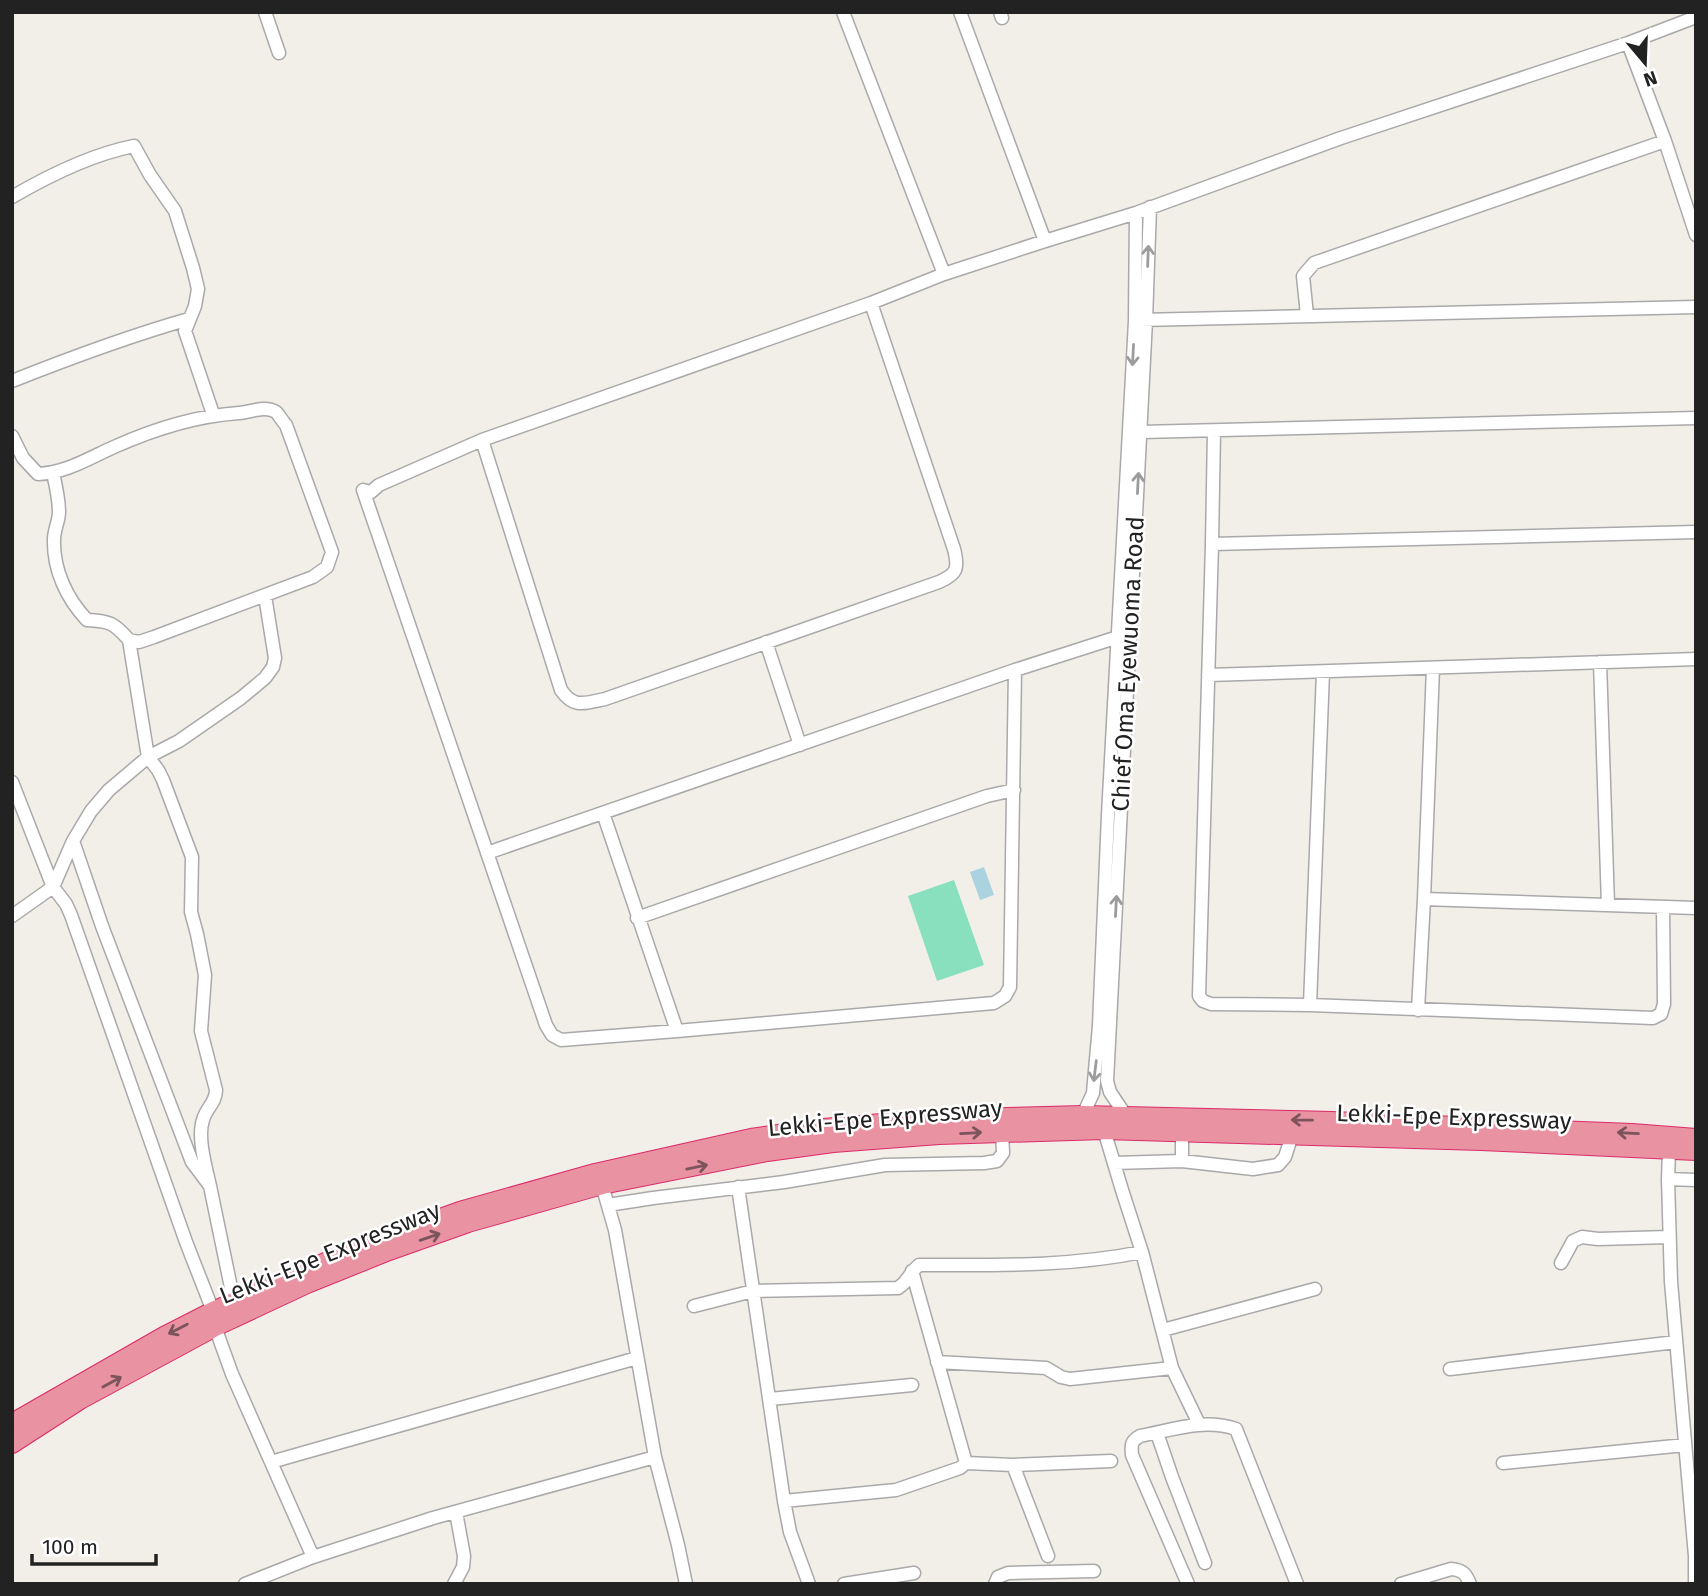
<svg xmlns="http://www.w3.org/2000/svg" width="1708" height="1596" viewBox="0 0 1708 1596" font-family="'Fira Sans',sans-serif">
  <style>
    .pitch { fill: #88e0be }
    .water { fill: #aad3df }
    .lines { fill: none; stroke-linecap: round; stroke-linejoin: round }
    .minor-casing { stroke: #a9a9a9; stroke-width: 15 }
    .highway-casing { stroke: #dc2a67; stroke-width: 20 }
    .minor { stroke: #fff; stroke-width: 12 }
    .highway { stroke: #e892a2; stroke-width: 18 }
    .oneway { stroke: #9c9c9c }
    .oneway2 { stroke: #7b545c }
    .labels { text-anchor: middle; dominant-baseline: central; stroke-width: 5; stroke-linejoin: round; paint-order: stroke }
    .street-label { font-size: 24px; fill: #222; stroke: #fff }
  </style>
  <rect width="100%" height="100%" fill="#f2efe9"/>
  <!-- pitch -->
  <path class="pitch" d="M954,880L984,965L937,981L908,896Z"/>
  <!-- water -->
  <path class="water" d="M984,867L994,895L980,900L970,872Z"/>
  <g class="lines">
    <!-- minor casing -->
    <g class="minor-casing">
      <path id="minor" d="M265,12L279,53
        M843,12L944,274
        M960,12L1045,241
        M1000,12L1002,18
        M1628,43L1665,141L1696,235
        M12,197C48,176 93,154 134,146L150,175L175,211L193,268L198,289L195,306L185,331L213,414
        M1307,315L1303,276L1314,263L1665,141
        M1140,320L1696,307
        M12,381C70,358 129,336 189,319
        M1214,431L1212,544L1199,996L1203,1001L1211,1004L1310,1005L1653,1018L1661,1014L1664,1004L1663,907
        M1141,432L1696,418
        M12,436L23,458L38,474C66,473 89,458 114,447C154,429 195,416 239,413C251,412 265,405 276,412C279,415 283,422 286,425L332,552L327,567L313,577L154,637L139,642L129,640
        M482,440L561,690C574,709 585,703 605,699L939,582C957,574 959,569 954,549L871,303
        M53,473C56,486 59,499 59,512C59,521 54,530 54,539C53,570 67,599 87,620C110,621 114,623 129,640L148,757L158,770L163,780L192,857L191,912L197,934L205,975L201,1031L216,1090C216,1103 206,1108 203,1120C197,1137 206,1168 210,1186
        M1212,544L1696,532
        M766,642L800,745
        M1600,662L1608,905
        M1015,670L1010,987L1005,996L994,1003L677,1031L561,1040L552,1035L546,1025L363,490L371,492L379,485L482,440L871,303L944,274L1045,241L1136,213L1341,138L1628,43L1696,17
        M1208,675L1696,659
        M12,782L53,887L66,904L71,915L186,1242L213,1311
        M603,813L677,1031
        M73,841L102,926L192,1162L210,1186L234,1302
        M487,853L1015,670L1118,637H1123
        M1424,899L1696,908
        M12,916L53,887L73,841L91,811L109,790L148,757L179,741L241,698L265,678L273,667L275,658L265,596
        M637,918L987,796L1014,790
        M1310,1005L1323,672
        M1418,1010L1424,899L1433,668
        M1083,1115L1093,1093L1099,1026L1108,815L1135,321L1136,213
        M1126,1116L1110,1092L1107,1081L1146,320L1150,207
        M1104,1130L1122,1190L1142,1252L1172,1368L1199,1424
        M1182,1131V1161
        M1669,1150L1668,1179L1671,1282L1695,1556V1584
        M1114,1163L1182,1161L1253,1169L1278,1165L1285,1157L1292,1135
        M1668,1179L1696,1180
        M602,1185L615,1230L655,1457L678,1545L686,1584
        M738,1187L784,1501L790,1532L809,1584
        M608,1205L653,1198L784,1182L885,1165L984,1163L997,1161L1003,1153L1002,1132
        M1561,1263L1573,1241L1582,1237L1598,1239L1669,1237
        M912,1271L966,1463
        M694,1306L753,1291L898,1288C910,1280 908,1274 919,1265C995,1265 1068,1267 1142,1252
        M215,1327L232,1374L313,1557
        M1163,1330L1315,1289
        M937,1362L1046,1368L1061,1377L1070,1379L1172,1368
        M1450,1369L1676,1342
        M770,1399L912,1385
        M1157,1433L1172,1477L1205,1563
        M271,1462L637,1358
        M1503,1463L1685,1445
        M1013,1465L1111,1461
        M784,1501L896,1490L960,1468L966,1463L1013,1465L1048,1556
        M245,1584L313,1557L433,1518L655,1457
        M454,1584L463,1567L464,1556L456,1512
        M844,1584L914,1573
        M995,1584L998,1577L1008,1573L1094,1571
        M1188,1584L1132,1455C1131,1445 1131,1441 1140,1436C1172,1430 1204,1418 1236,1429L1297,1584
        M1401,1584L1451,1569C1463,1570 1466,1574 1470,1584"/>
    </g>
    <!-- highway casing -->
    <g class="highway-casing">
      <path id="highway" d="M12,1423L164,1336L213,1311L360,1247L460,1211L595,1173L751,1138L812,1129L928,1119L1083,1115L1332,1121L1632,1133L1696,1138
        M12,1444L80,1400L215,1327L307,1284L389,1251L468,1223L602,1185L767,1152L833,1143L939,1135L1104,1130L1481,1141L1696,1151"/>
    </g>
    <!-- minor -->
    <use href="#minor" class="minor"/>
    <!-- highway -->
    <use href="#highway" class="highway"/>
  </g>
  <!-- one-way arrows -->
  <defs><path id="oneway-shaft" d="M-6 0H5M1.5-3L5.5 0L1.5 3" fill="none" stroke-width="1.6" stroke-linecap="round" stroke-linejoin="round" transform="scale(1.75)"/></defs>
  <g class="oneway">
    <use href="#oneway-shaft" transform="translate(1148 256) rotate(-88)"/>
    <use href="#oneway-shaft" transform="translate(1133 355) rotate(93)"/>
    <use href="#oneway-shaft" transform="translate(1138 483) rotate(-87)"/>
    <use href="#oneway-shaft" transform="translate(1116 906) rotate(-87)"/>
    <use href="#oneway-shaft" transform="translate(1095 1071) rotate(97)"/>
  </g>
  <g class="oneway2">
    <use href="#oneway-shaft" transform="translate(1302 1120) rotate(-179)"/>
    <use href="#oneway-shaft" transform="translate(971 1133) rotate(-3)"/>
    <use href="#oneway-shaft" transform="translate(1628 1133) rotate(-177)"/>
    <use href="#oneway-shaft" transform="translate(697 1167) rotate(-12)"/>
    <use href="#oneway-shaft" transform="translate(430 1237) rotate(-19)"/>
    <use href="#oneway-shaft" transform="translate(178 1329) rotate(153)"/>
    <use href="#oneway-shaft" transform="translate(112 1382) rotate(-29)"/>
  </g>
  <g class="labels">
    <!-- street labels -->
    <g class="street-label">
      <text transform="translate(1128 664) rotate(-87)">Chief Oma Eyewuoma Road</text>
      <text transform="translate(1454 1117) rotate(2)">Lekki-Epe Expressway</text>
      <text transform="translate(885 1118) rotate(-5)">Lekki-Epe Expressway</text>
      <text transform="translate(330 1253) rotate(-22)">Lekki-Epe Expressway</text>
    </g>
  </g>
  <!-- border -->
  <rect width="1708" height="1596" fill="none" stroke="#222222" stroke-width="28"/>
  <!-- north arrow -->
  <g transform="translate(1645 63) rotate(161)" stroke="#ffffff" stroke-width="5" paint-order="stroke">
  <path d="M0-5L12 26L0 18L-12 26Z" fill="#222222"/>
  <text y="-10" font-size="19" font-weight="bold" text-anchor="middle" fill="#222222">N</text>
  </g>
  <!-- scale -->
  <path d="M32 1554v10h124v-10" fill="none" stroke="#222222" stroke-width="3.5"/>
  <text x="42" y="1554" font-size="21" fill="#222222" stroke="#ffffff" stroke-width="5" paint-order="stroke">100 m</text>
</svg>
